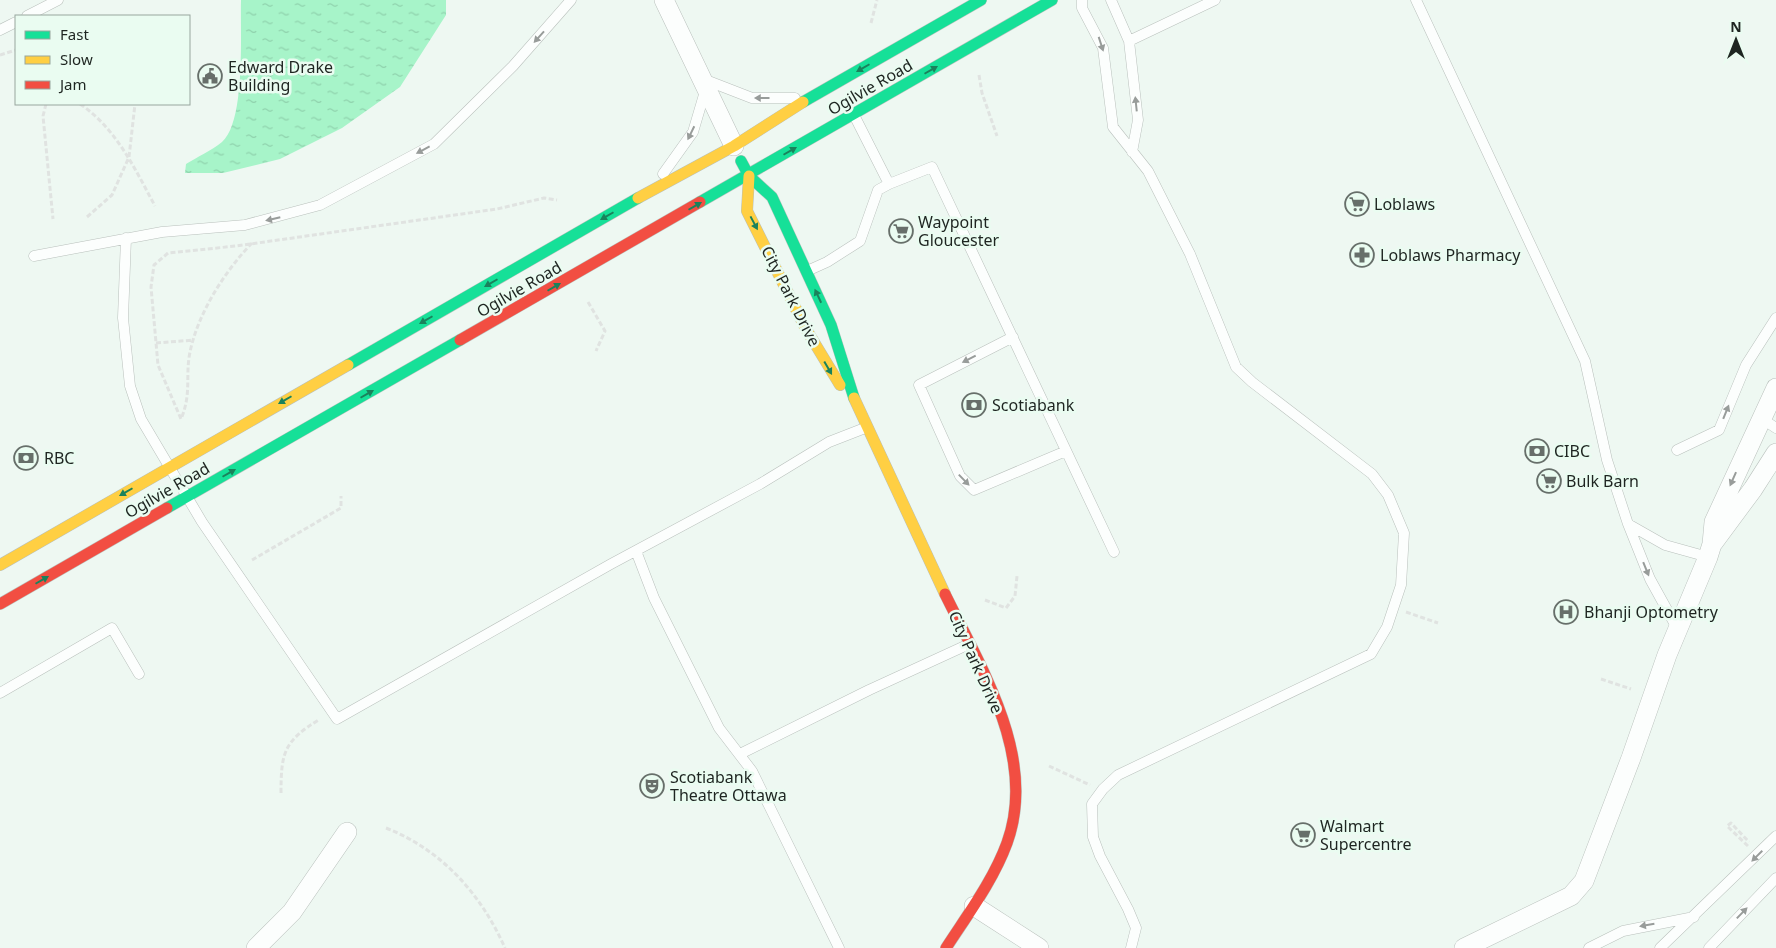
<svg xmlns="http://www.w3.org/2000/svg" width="1776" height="948" viewBox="0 0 1776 948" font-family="'Noto Sans',sans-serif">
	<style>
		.water { fill: url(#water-ripples) }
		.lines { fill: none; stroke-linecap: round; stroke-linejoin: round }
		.lane-casing { stroke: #b9c0bc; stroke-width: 11 }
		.street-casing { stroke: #b9c0bc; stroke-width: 20 }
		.fast-casing { stroke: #b9c0bc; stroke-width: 12 }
		.slow-casing { stroke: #b9c0bc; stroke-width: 12 }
		.jam-casing { stroke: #b9c0bc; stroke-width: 12 }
		.path { stroke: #e0e3e1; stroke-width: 3; stroke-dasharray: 5 2.5; stroke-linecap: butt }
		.lane { stroke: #fcfefd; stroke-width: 10 }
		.street { stroke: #fcfefd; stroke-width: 19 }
		.fast { stroke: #16e098; stroke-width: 11 }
		.slow { stroke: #ffcf43; stroke-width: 11 }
		.jam { stroke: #f24e42; stroke-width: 11 }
		.oneway { fill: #989c9a }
		.oneway2 { fill: #1a825c }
		.labels { text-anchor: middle; stroke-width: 5; stroke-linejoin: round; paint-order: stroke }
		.poi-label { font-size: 16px; fill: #1e2521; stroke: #eafcf1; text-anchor: start }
		.street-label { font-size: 16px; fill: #1e2521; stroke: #eafcf1 }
	</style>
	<defs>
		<pattern id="water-ripples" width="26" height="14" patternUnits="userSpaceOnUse" patternTransform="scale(1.25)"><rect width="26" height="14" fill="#a7f4c9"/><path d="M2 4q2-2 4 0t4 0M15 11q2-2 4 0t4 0" fill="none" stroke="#8fd1ac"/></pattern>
	</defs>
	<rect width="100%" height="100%" fill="#eef8f2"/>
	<path class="water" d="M 241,0 L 446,0 L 446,15 L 400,87 L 342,128 L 280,159 L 223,173 L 185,173 L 186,164 C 197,157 211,151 222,142 C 246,121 240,32 241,0 Z"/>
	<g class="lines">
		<g class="lane-casing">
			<path id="lane" d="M 1082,0 L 1082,8 L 1103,48 L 1113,127 L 1148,171 L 1190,254 L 1236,367 L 1252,382 L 1372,474 L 1388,495 L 1404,533 L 1401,585 L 1387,627 L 1371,654 L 1118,775 L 1103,789 L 1092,804 L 1093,837 L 1100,856 L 1128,909 L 1136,928 L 1131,948
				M 1111,0 L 1129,41 L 1138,120 L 1132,152
				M 1416,0 L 1585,361 L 1607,460 L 1628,524 L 1650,579 L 1677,628
				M 27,16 L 58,0
				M 0,30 L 16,22
				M 1129,41 L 1215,0
				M 703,79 L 752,98 L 795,98
				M 854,115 L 889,184 L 932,167 L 1114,552
				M 663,174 L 693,132 L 706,88
				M 126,238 L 123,318 L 130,386 L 141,419 L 202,522 L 337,719 L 611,564 L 760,484 L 829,442 L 865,428
				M 34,256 L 162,232 L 245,225 L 320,205 L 434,144 L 513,66 L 571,0
				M 807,271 L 827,262 L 860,241 L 878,190 L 889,184
				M 1013,337 L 919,385 L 960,476 L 974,490 L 1066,451
				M 1761,418 L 1776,428
				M 1677,450 L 1719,430 L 1746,365 L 1776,318
				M 1628,524 L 1665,545 L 1708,557
				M 636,551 L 654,598 L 719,728 L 752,771 L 839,948
				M 0,693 L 112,628 L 139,674
				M 740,754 L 869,690 L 967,645
				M 1589,948 L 1623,931 L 1694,917
				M 1660,948 L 1776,836
				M 1709,948 L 1776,878"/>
		</g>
		<g class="street-casing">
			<path id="street" d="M 664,0 L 734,146
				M 1713,543 L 1753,489 L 1776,453
				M 974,906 L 1039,948
				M 256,948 L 292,912 L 347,832
				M 1464,948 L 1571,896 L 1584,881 L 1631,758 L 1667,655 L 1708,557 L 1712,544 L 1714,522 L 1776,388"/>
		</g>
		<g class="fast-casing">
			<path id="fast" d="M 803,102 L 981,0
				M 741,161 L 749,176 L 772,197 L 831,325 L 854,398
				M 700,202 L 1052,0
				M 348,365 L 638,198
				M 167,508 L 460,340"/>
		</g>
		<g class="slow-casing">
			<path id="slow" d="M 749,176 L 747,211 L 806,329 L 840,385
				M 638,198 L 734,146 L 803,102
				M 854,398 L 945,594
				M 0,565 L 348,365"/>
		</g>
		<g class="jam-casing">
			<path id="jam" d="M 460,340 L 700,202
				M 945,594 C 981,668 1038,758 1007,843 C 993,881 968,914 946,948
				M 0,604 L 167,508"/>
		</g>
		<path class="path" d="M 871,23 L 877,0
			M 0,55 L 16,50
			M 979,75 L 982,93 L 997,136
			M 46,104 L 43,116 L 53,219
			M 80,104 C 116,128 135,169 155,206
			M 87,217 L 112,195 L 129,157 L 135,104
			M 252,243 C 225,271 198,313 190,352 C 185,376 192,393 181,419 L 158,365 L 151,287 L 154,265 L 168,253 L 236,246 L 497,209 L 544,198 L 557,200
			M 588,302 L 605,331 L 596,351
			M 156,343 L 194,340
			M 252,560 L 341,508 L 341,496
			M 985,600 L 1006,608 L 1015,596 L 1017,576
			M 1406,612 L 1438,623
			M 1601,679 L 1631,689
			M 1049,766 L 1090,785
			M 281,793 C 281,752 284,741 320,719
			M 386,828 C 442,850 481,894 505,948
			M 1748,846 L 1727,826 L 1731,823 L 1749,842"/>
		<use href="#lane" class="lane"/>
		<use href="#street" class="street"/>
		<use href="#fast" class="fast"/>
		<use href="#slow" class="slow"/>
		<use href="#jam" class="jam"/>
	</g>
	<defs><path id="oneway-solid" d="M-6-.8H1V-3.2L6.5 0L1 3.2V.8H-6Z" transform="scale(1.25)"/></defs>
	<g class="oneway">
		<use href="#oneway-solid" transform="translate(539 37) rotate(132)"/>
		<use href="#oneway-solid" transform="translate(1101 44) rotate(72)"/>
		<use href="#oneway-solid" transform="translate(762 98) rotate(180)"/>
		<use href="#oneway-solid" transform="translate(1136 104) rotate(-96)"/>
		<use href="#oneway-solid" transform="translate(691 133) rotate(116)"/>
		<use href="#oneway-solid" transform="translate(423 150) rotate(152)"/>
		<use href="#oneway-solid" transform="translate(273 219) rotate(167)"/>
		<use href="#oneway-solid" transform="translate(969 359) rotate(153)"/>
		<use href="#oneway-solid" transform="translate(1726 412) rotate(-68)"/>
		<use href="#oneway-solid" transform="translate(1733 479) rotate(114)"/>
		<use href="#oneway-solid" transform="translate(964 480) rotate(46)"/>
		<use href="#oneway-solid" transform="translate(1646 569) rotate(68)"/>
		<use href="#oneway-solid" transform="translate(1757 856) rotate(135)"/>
		<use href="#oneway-solid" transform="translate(1742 913) rotate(-46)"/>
		<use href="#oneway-solid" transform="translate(1647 925) rotate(170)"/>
	</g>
	<g class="oneway2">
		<use href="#oneway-solid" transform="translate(863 68) rotate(150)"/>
		<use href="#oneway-solid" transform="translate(931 70) rotate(-30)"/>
		<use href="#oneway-solid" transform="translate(790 151) rotate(-30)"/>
		<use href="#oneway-solid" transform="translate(695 206) rotate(-30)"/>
		<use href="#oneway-solid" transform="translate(607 216) rotate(150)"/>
		<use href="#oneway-solid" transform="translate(754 223) rotate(62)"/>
		<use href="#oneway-solid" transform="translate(491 283) rotate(150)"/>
		<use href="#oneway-solid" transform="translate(554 287) rotate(-30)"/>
		<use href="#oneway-solid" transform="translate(818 296) rotate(-115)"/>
		<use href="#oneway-solid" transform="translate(426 320) rotate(150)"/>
		<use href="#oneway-solid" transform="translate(828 368) rotate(60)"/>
		<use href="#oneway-solid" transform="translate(367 394) rotate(-30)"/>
		<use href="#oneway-solid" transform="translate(285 400) rotate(150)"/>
		<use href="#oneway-solid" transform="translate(229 473) rotate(-30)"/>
		<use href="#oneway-solid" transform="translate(126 492) rotate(150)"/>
		<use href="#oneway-solid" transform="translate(42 580) rotate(-30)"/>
	</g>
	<defs>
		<g id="civic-ring" transform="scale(1.25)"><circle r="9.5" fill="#eafcf1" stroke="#676f6a" stroke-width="1.5"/><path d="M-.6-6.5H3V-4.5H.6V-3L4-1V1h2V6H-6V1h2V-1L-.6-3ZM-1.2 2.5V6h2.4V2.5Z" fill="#676f6a"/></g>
		<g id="supermarket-ring" transform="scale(1.25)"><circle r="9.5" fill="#eafcf1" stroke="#676f6a" stroke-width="1.5"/><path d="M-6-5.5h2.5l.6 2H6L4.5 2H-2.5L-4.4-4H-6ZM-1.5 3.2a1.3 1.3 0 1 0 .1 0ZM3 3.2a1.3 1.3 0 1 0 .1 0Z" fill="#676f6a"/></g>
		<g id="pharmacy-ring" transform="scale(1.25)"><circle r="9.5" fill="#eafcf1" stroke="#676f6a" stroke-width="1.5"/><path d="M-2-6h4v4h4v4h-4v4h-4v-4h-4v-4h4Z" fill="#676f6a"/></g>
		<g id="bank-ring" transform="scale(1.25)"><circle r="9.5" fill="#eafcf1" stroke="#676f6a" stroke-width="1.5"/><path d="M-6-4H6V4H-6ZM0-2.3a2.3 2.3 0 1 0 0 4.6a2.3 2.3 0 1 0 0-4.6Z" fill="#676f6a"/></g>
		<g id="hospital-ring" transform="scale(1.25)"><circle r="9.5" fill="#eafcf1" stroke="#676f6a" stroke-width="1.5"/><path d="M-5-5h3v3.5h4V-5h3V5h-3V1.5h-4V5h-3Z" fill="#676f6a"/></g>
		<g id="theatre-ring" transform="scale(1.25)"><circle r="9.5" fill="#eafcf1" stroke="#676f6a" stroke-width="1.5"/><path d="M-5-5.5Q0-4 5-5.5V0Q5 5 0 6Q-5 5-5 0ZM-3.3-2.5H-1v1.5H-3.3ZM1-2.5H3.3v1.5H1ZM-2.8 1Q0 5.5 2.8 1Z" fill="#676f6a"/></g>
	</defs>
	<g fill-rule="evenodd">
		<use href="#civic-ring" x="210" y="76"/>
		<use href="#supermarket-ring" x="1357" y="204"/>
		<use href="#supermarket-ring" x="901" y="231"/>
		<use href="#pharmacy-ring" x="1362" y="255"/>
		<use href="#bank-ring" x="974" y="405"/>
		<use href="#bank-ring" x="1537" y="451"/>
		<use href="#bank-ring" x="26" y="458"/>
		<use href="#supermarket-ring" x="1549" y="481"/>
		<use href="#hospital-ring" x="1566" y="612"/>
		<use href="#theatre-ring" x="652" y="786"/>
		<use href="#supermarket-ring" x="1303" y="835"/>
	</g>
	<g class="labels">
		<g class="poi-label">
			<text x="228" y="73">Edward Drake<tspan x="228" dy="18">Building</tspan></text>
			<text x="1374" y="210">Loblaws</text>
			<text x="918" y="228">Waypoint<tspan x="918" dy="18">Gloucester</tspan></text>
			<text x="1380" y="261">Loblaws Pharmacy</text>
			<text x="992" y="411">Scotiabank</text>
			<text x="1554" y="457">CIBC</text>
			<text x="44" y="464">RBC</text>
			<text x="1566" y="487">Bulk Barn</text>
			<text x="1584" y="618">Bhanji Optometry</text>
			<text x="670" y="783">Scotiabank<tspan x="670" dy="18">Theatre Ottawa</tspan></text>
			<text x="1320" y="832">Walmart<tspan x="1320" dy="18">Supercentre</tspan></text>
		</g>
		<g class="street-label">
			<text transform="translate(870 87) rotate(-30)" y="6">Ogilvie Road</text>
			<text transform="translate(519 289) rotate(-30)" y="6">Ogilvie Road</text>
			<text transform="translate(791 296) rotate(63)" y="6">City Park Drive</text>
			<text transform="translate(167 490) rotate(-30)" y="6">Ogilvie Road</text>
			<text transform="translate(976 662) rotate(66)" y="6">City Park Drive</text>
		</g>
	</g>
	<rect x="15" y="15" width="175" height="90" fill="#eafcf1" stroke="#98a69e"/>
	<rect x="25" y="31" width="25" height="8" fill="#16e098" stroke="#98a69e"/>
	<text x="60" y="40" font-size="15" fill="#1e2521">Fast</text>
	<rect x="25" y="56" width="25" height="8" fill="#ffcf43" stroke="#98a69e"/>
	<text x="60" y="65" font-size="15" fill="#1e2521">Slow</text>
	<rect x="25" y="81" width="25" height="8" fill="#f24e42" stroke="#98a69e"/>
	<text x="60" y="90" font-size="15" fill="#1e2521">Jam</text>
	<g transform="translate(1736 40)" stroke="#eafcf1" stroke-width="4" paint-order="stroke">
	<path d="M0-4L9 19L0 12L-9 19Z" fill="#1e2521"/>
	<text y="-8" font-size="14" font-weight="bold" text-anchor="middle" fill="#1e2521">N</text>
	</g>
</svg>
